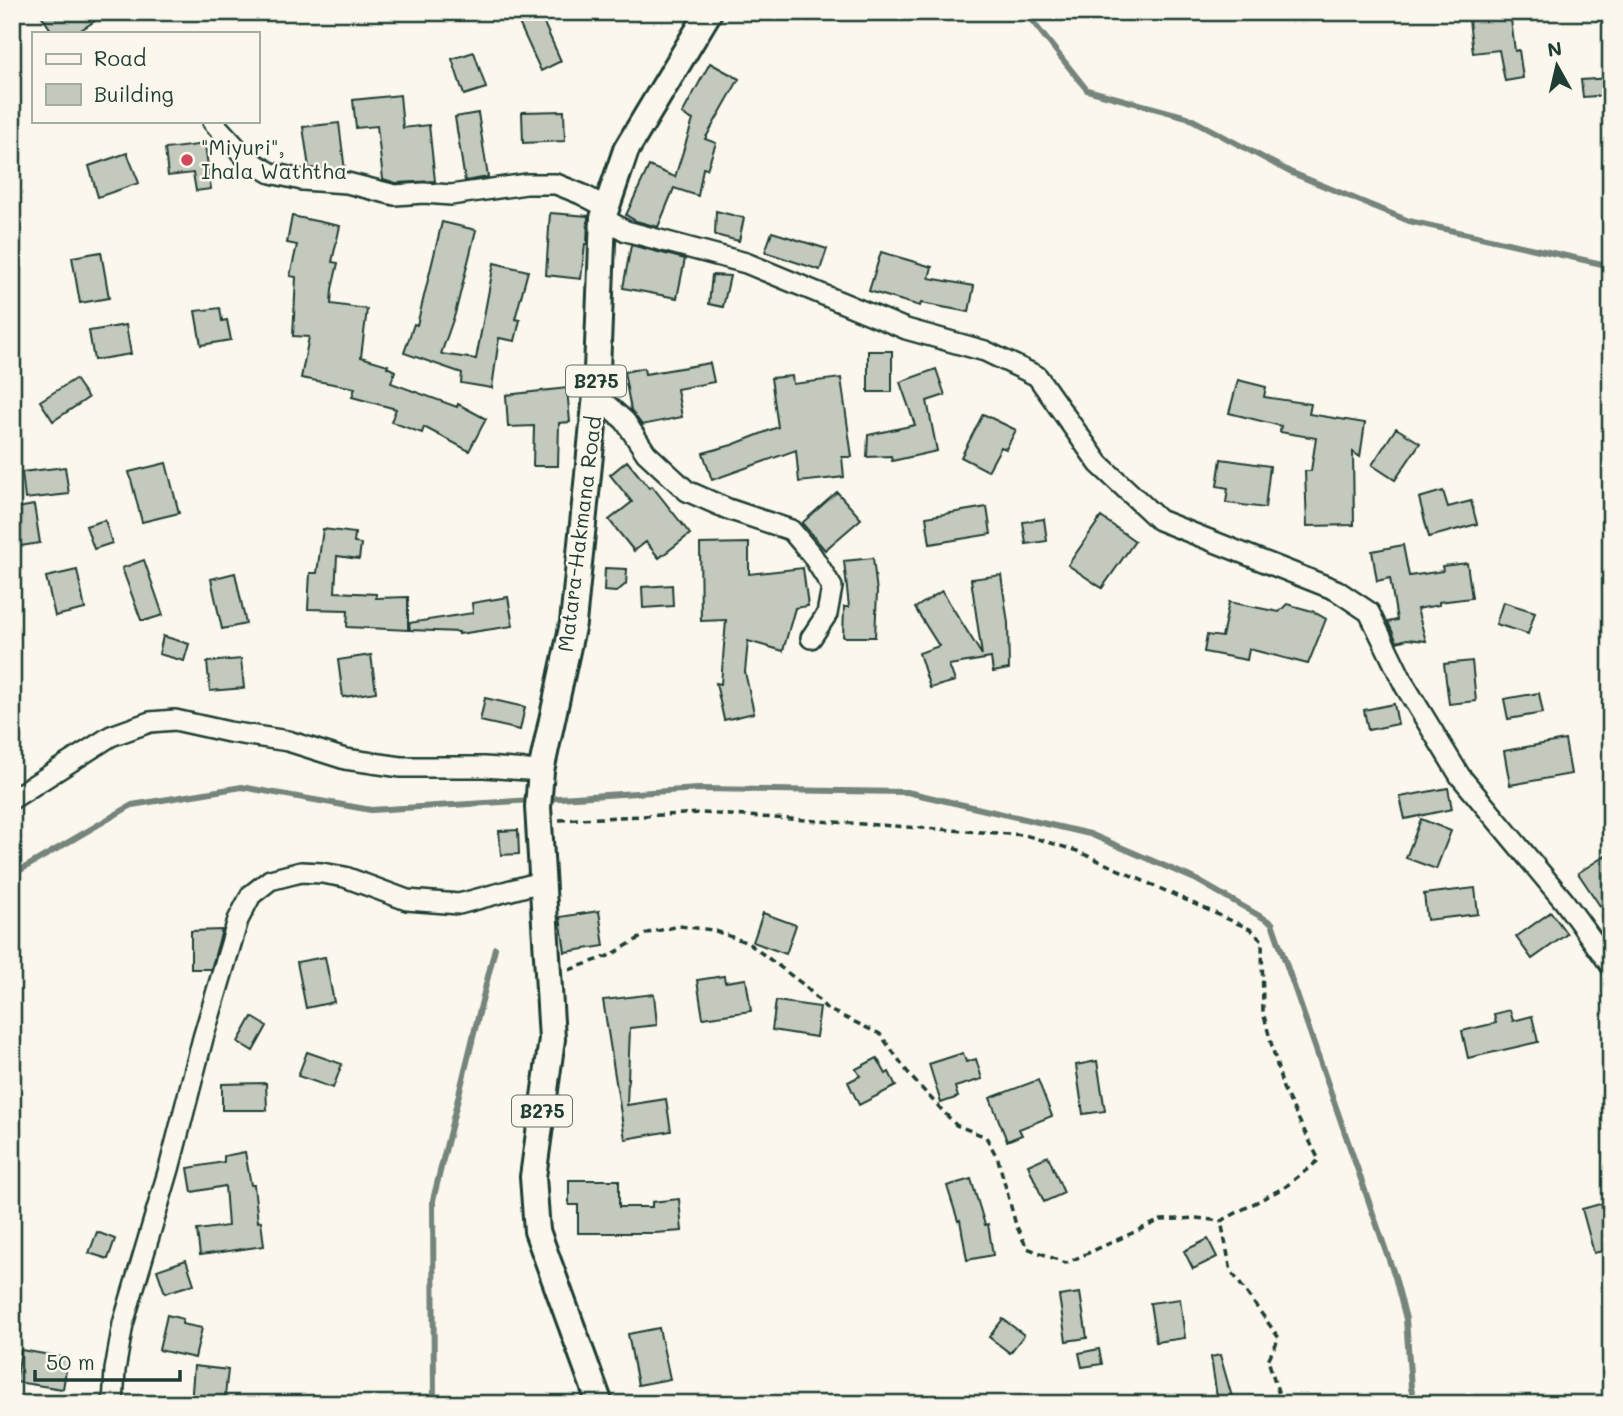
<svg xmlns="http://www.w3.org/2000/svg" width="1623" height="1416" viewBox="0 0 1623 1416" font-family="Mali,sans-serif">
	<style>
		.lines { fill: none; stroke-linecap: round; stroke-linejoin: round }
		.stream { stroke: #74847b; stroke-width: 6 }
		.building { fill: #c4c9be; stroke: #1f3d34; stroke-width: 2 }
		.minor-casing { stroke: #1f3d34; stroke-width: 24 }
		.major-casing { stroke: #1f3d34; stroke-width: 30 }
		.path { stroke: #1f3d34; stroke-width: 3.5; stroke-dasharray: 7 5; stroke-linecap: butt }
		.minor { stroke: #fbf7ec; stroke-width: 19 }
		.major { stroke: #fbf7ec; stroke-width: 24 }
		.poi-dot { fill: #d1495b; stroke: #fbf7ec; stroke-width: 2.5 }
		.labels { text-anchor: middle; stroke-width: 5; stroke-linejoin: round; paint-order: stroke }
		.shield { fill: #fbf7ec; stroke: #61756b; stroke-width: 2 }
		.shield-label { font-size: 19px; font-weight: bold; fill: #1f3d34 }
		.poi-label { font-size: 21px; fill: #1f3d34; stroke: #fbf7ec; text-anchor: start }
		.street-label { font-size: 21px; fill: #1f3d34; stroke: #fbf7ec }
	</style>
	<rect width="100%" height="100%" fill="#fbf7ec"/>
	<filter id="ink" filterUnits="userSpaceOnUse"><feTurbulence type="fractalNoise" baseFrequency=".0143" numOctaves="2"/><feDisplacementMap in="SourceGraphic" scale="14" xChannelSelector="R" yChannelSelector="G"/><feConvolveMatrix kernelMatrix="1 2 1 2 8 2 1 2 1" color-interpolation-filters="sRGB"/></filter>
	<g filter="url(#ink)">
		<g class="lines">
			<path class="stream" d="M 1028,12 L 1029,17 L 1087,90 L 1187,117 L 1290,172 L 1409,221 L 1611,266
				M 544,799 L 698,789 L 907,792 L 1090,834 L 1195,879 L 1272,923 L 1395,1277 L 1406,1319 L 1411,1388 L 1415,1404
				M 12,875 L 132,805 L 242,787 L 371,810 L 533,800
				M 434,1404 L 433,1200 L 495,948"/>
		</g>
		<path class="building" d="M 39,12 L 109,12 L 76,33 L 53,33 Z
			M 514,12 L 539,12 L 561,61 L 541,71 Z
			M 1468,12 L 1510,12 L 1515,51 L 1519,50 L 1523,78 L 1505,81 L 1499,50 L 1473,53 Z
			M 474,52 L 486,88 L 464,95 L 452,59 Z
			M 710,63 L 739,79 L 705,139 L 716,143 L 707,169 L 703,168 L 698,196 L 674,188 L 658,227 L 636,221 L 626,215 L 649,166 L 675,177 L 693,120 L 682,114 Z
			M 1611,78 L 1611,95 L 1583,97 L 1581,80 Z
			M 400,95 L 403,128 L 429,125 L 435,181 L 396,183 L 383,179 L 377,126 L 356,128 L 353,100 Z
			M 564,111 L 565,141 L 523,143 L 522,112 Z
			M 478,113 L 488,177 L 465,181 L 455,117 Z
			M 339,123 L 345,171 L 309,168 L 303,127 Z
			M 205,144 L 211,189 L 196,191 L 193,173 L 168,176 L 165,149 Z
			M 127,153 L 139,183 L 98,197 L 89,166 Z
			M 716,211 L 744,218 L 739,241 L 715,235 Z
			M 550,213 L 588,216 L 587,244 L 585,244 L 581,279 L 546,275 Z
			M 292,216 L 340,226 L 332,262 L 338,263 L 332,289 L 331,304 L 367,309 L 361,357 L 388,365 L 387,367 L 395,371 L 391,383 L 457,407 L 458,404 L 486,419 L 469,451 L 424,427 L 422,433 L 391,422 L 396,409 L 352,397 L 355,388 L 301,378 L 309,337 L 293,336 L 296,277 L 290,276 L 297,245 L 287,243 Z
			M 442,222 L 476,230 L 455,314 L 441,354 L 476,359 L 494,263 L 528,271 L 515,319 L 520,320 L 515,341 L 499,338 L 492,388 L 461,383 L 462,373 L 404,353 L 414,324 L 417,325 Z
			M 772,232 L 827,249 L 820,270 L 765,252 Z
			M 631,245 L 685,259 L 677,298 L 623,288 Z
			M 101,252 L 109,298 L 80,303 L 72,257 Z
			M 881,252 L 932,267 L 929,278 L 974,286 L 969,312 L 921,303 L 920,306 L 869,291 Z
			M 712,275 L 730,276 L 723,307 L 709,304 Z
			M 220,308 L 222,321 L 227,320 L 231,340 L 201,345 L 195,311 Z
			M 126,325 L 131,354 L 94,360 L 89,331 Z
			M 868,351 L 892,351 L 892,392 L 868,392 Z
			M 710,363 L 714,382 L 677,389 L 682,417 L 642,425 L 631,410 L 624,372 L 644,368 L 645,374 Z
			M 936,369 L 945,395 L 927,401 L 937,451 L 892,461 L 891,456 L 867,457 L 868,435 L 915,425 L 900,382 Z
			M 792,376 L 793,384 L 841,378 L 852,457 L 842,457 L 844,477 L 799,482 L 796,450 L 712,480 L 703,453 L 732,445 L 778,427 L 771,378 Z
			M 75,379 L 88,398 L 53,421 L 40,401 Z
			M 1238,380 L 1266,387 L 1264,397 L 1311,404 L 1309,414 L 1365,423 L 1360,457 L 1353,452 L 1354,525 L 1307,526 L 1305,471 L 1311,471 L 1316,438 L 1280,432 L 1281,426 L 1229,413 Z
			M 567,388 L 570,422 L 559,423 L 558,466 L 533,466 L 534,426 L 508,427 L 506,395 Z
			M 983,414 L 1016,430 L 1006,449 L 1001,447 L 988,471 L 961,457 Z
			M 1396,428 L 1420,443 L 1395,480 L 1372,465 Z
			M 1221,459 L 1270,466 L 1265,508 L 1226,503 L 1228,488 L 1217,486 Z
			M 627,461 L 649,488 L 652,486 L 690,534 L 659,558 L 646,542 L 634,551 L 609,520 L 632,502 L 610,475 Z
			M 166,463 L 179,513 L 142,522 L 129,472 Z
			M 65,467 L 69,494 L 25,499 L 22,472 Z
			M 1443,491 L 1448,507 L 1471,501 L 1477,524 L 1429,537 L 1419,498 Z
			M 837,492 L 861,519 L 825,550 L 802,523 Z
			M 34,505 L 40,543 L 14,547 L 12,509 Z
			M 987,507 L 991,534 L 930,544 L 926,517 Z
			M 1101,517 L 1135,541 L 1102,588 L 1068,565 Z
			M 1044,519 L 1047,541 L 1026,544 L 1023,522 Z
			M 105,520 L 112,543 L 94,549 L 86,526 Z
			M 323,529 L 355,533 L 354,543 L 361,544 L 359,559 L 337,556 L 335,592 L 376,594 L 376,598 L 408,597 L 408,630 L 347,627 L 348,610 L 308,609 L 310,573 L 317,573 Z
			M 749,543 L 749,574 L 803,568 L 808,606 L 795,608 L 783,651 L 748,641 L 745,672 L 754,713 L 724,720 L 716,683 L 721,684 L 726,620 L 701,621 L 700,544 Z
			M 1403,545 L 1409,576 L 1443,571 L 1442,566 L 1467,563 L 1472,598 L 1439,602 L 1439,605 L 1417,609 L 1426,641 L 1407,639 L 1397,642 L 1388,622 L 1397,620 L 1390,578 L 1377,581 L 1372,551 Z
			M 873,558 L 877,592 L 875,637 L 843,637 L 844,607 L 849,607 L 844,561 Z
			M 144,560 L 163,615 L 147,620 L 141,620 L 122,568 Z
			M 605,568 L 627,569 L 626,584 L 616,592 L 604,591 Z
			M 77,570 L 85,609 L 55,616 L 46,577 Z
			M 235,573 L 246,624 L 222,629 L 211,579 Z
			M 1001,575 L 1008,623 L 1009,669 L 993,672 L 991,658 L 949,665 L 955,681 L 930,688 L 919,653 L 939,646 L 915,608 L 942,591 L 982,655 L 971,579 Z
			M 672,585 L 673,606 L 643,608 L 642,587 Z
			M 508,597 L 513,626 L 459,634 L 459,632 L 410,630 L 409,623 L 473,613 L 472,603 Z
			M 1229,602 L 1279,612 L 1287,604 L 1312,611 L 1326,619 L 1308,664 L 1249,649 L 1247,660 L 1204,652 L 1207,635 L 1222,637 Z
			M 1503,602 L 1535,612 L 1528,634 L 1496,624 Z
			M 163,636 L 189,644 L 184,661 L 159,654 Z
			M 371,655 L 376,692 L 343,697 L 338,660 Z
			M 241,659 L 244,688 L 210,691 L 207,662 Z
			M 1472,661 L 1476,701 L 1449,704 L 1444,664 Z
			M 1539,693 L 1543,713 L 1508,719 L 1504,699 Z
			M 485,698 L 525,707 L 520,730 L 480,721 Z
			M 1394,704 L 1398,724 L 1368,730 L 1364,710 Z
			M 1565,740 L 1571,774 L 1510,785 L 1504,751 Z
			M 1448,788 L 1452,809 L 1405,819 L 1400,797 Z
			M 1421,819 L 1451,831 L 1436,869 L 1406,858 Z
			M 518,830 L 519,854 L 501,855 L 499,831 Z
			M 1611,852 L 1611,899 L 1600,906 L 1578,873 Z
			M 1475,888 L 1478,914 L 1427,920 L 1424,894 Z
			M 599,911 L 604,946 L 565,952 L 560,917 Z
			M 1551,912 L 1567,934 L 1532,959 L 1516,937 Z
			M 763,913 L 796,925 L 786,954 L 753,942 Z
			M 222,930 L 211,969 L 191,969 L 191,931 Z
			M 325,957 L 334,1002 L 306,1008 L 297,962 Z
			M 724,976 L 725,982 L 746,979 L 751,1011 L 703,1018 L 697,980 Z
			M 654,994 L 657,1025 L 630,1028 L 627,1105 L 666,1099 L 671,1131 L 625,1139 L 603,1000 Z
			M 776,1001 L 820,1007 L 816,1037 L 772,1030 Z
			M 1510,1010 L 1513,1021 L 1532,1016 L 1538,1042 L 1468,1058 L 1462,1031 L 1496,1023 L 1494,1014 Z
			M 252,1017 L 267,1026 L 253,1051 L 238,1042 Z
			M 307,1052 L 342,1064 L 333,1088 L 298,1076 Z
			M 963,1053 L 966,1062 L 976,1059 L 982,1079 L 955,1087 L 958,1097 L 941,1103 L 929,1064 Z
			M 877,1058 L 886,1074 L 889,1072 L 896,1086 L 859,1105 L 848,1082 L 860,1076 L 856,1069 Z
			M 1097,1061 L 1105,1111 L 1083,1114 L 1076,1065 Z
			M 1038,1080 L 1052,1116 L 1019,1129 L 1022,1135 L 1007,1141 L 990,1098 Z
			M 266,1083 L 267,1110 L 222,1110 L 222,1084 Z
			M 245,1152 L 251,1185 L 254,1185 L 258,1222 L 261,1221 L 264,1246 L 200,1255 L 197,1230 L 228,1226 L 225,1186 L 192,1192 L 188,1168 L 224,1162 L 224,1156 Z
			M 1048,1156 L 1064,1193 L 1044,1202 L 1028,1165 Z
			M 971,1179 L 985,1225 L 988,1224 L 993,1255 L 967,1260 L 960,1220 L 958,1221 L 947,1186 Z
			M 569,1180 L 619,1180 L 619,1207 L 652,1207 L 652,1202 L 679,1199 L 682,1231 L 655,1233 L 578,1233 L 578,1205 L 569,1205 Z
			M 1611,1201 L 1611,1249 L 1594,1253 L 1582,1209 Z
			M 97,1232 L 115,1239 L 108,1259 L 89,1253 Z
			M 1208,1239 L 1217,1257 L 1193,1269 L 1184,1251 Z
			M 186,1260 L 194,1284 L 165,1293 L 157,1270 Z
			M 1080,1293 L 1087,1338 L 1066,1341 L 1059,1296 Z
			M 1180,1299 L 1185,1338 L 1156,1342 L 1150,1303 Z
			M 167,1315 L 183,1319 L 182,1324 L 202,1328 L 195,1358 L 159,1350 Z
			M 1003,1319 L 1024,1335 L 1010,1353 L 989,1337 Z
			M 659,1328 L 670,1379 L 638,1385 L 628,1334 Z
			M 1099,1349 L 1102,1364 L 1082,1367 L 1079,1353 Z
			M 21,1350 L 68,1358 L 63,1389 L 16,1382 Z
			M 1220,1355 L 1234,1404 L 1218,1404 L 1211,1357 Z
			M 194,1366 L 228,1370 L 224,1404 L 191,1404 Z"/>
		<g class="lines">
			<g class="minor-casing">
				<path id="minor" d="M 213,122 L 247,159 L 271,173 L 302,180 L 347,183 L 395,195 L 424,193 L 451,195 L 526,184 L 556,184 L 581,194 L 606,207
					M 603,218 L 626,231 L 746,263 L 906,329 L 985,351 L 1037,376 L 1099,464 L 1159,520 L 1336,590 L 1369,612 L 1405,686 L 1460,776 L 1564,901 L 1611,966
					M 596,395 L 625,421 L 646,453 L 687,491 L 728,509 L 791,530 L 812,555 L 832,587 L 827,614 L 811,638
					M 12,799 L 111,736 L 150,722 L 175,720 L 229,732 L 288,741 L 345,759 L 401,767 L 484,767 L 541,771
					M 113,1404 L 115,1370 L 123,1324 L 169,1169 L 203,1038 L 238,920 L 251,895 L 270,880 L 301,872 L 322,873 L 345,877 L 407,900 L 459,904 L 541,882"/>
			</g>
			<g class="major-casing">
				<path id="major" d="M 600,1404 L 537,1231 L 533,1177 L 552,1039 L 538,807 L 541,771 L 573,623 L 596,395 L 603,218 L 626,150 L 709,12"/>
			</g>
			<path class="path" d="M 559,820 L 702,813 L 1025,835 L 1077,851 L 1250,929 L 1262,940 L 1263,1012 L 1283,1088 L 1319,1160 L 1285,1187 L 1221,1221 L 1231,1271 L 1279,1338 L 1268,1360 L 1282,1404
				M 569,970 L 611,955 L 648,933 L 679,926 L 713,930 L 748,943 L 804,985 L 827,1009 L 880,1034 L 912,1078 L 956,1125 L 986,1137 L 998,1159 L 1016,1225 L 1027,1248 L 1066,1263 L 1161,1220 L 1196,1218 L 1221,1221"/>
			<use href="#minor" class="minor"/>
			<use href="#major" class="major"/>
		</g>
	</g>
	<circle class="poi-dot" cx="187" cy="160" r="7"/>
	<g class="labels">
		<g class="shield">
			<rect x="566" y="365.5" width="60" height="31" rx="5"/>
			<rect x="512" y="1095.5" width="60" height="31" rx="5"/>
		</g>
		<g class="shield-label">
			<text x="596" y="388">B275</text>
			<text x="542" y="1118">B275</text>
		</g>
		<g class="poi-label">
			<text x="201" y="155">"Miyuri",<tspan x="201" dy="24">Ihala Waththa</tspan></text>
		</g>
		<g class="street-label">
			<text transform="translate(580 534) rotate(-83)" y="7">Matara-Hakmana Road</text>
		</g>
	</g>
	<rect width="1623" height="1416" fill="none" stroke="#fbf7ec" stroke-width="42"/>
	<rect x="21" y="21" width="1581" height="1374" fill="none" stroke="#1f3d34" stroke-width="2.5" filter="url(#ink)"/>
	<rect x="32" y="32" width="228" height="91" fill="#fbf7ec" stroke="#a3ada2" stroke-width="2"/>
	<rect x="46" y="54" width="35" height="10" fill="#fbf7ec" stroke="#a3ada2" stroke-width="2"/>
	<text x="94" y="66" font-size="21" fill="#1f3d34">Road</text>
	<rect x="46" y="84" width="35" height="21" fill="#c4c9be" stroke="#a3ada2" stroke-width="2"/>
	<text x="94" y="102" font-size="21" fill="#1f3d34">Building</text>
	<g transform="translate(1557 66) rotate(352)" stroke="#fbf7ec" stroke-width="5" paint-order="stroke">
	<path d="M0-5L12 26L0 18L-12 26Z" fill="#1f3d34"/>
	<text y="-10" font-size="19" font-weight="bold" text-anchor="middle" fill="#1f3d34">N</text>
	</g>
	<path d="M35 1370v10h145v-10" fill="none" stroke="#1f3d34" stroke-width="3.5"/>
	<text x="46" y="1370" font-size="21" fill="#1f3d34" stroke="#fbf7ec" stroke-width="5" paint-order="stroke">50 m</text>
</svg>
